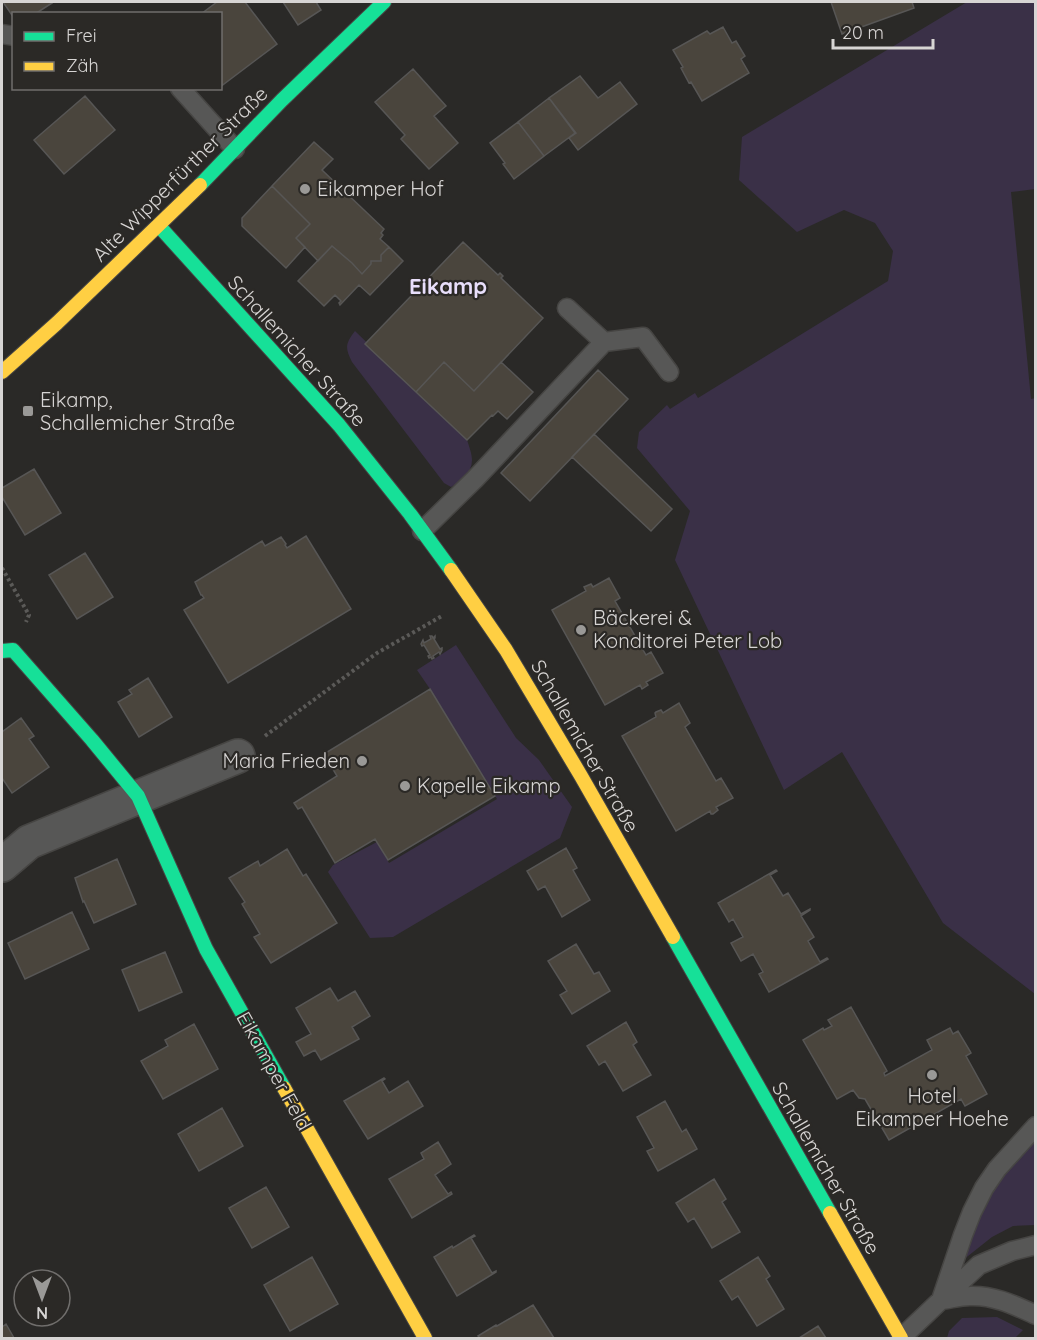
<svg xmlns="http://www.w3.org/2000/svg" width="1037" height="1340" viewBox="0 0 1037 1340" font-family="Quicksand,sans-serif">
	<style>
		.green { fill: #3a3047 }
		.building { fill: #4a453d; stroke: #575655; stroke-width: 1.5 }
		.lines { fill: none; stroke-linecap: round; stroke-linejoin: round }
		.lane-casing { stroke: #464543; stroke-width: 21 }
		.street-casing { stroke: #464543; stroke-width: 36 }
		.fast-casing { stroke: #464543; stroke-width: 16 }
		.slow-casing { stroke: #464543; stroke-width: 16 }
		.path { stroke: #5b5a58; stroke-width: 4; stroke-dasharray: 3 3; stroke-linecap: butt }
		.lane { stroke: #575756; stroke-width: 18 }
		.street { stroke: #575756; stroke-width: 33 }
		.fast { stroke: #16e098; stroke-width: 14 }
		.slow { stroke: #ffcf43; stroke-width: 14 }
		.poi-dot { fill: #9a9997; stroke: #2b2926; stroke-width: 2 }
		.labels { text-anchor: middle; stroke-width: 4.5; stroke-linejoin: round; paint-order: stroke }
		.street-label { font-size: 20px; fill: #d7d5d4; stroke: #2b2926 }
		.poi-label { font-size: 20px; fill: #d7d5d4; stroke: #2b2926; text-anchor: start }
		.quarter-label { font-size: 22px; font-weight: bold; fill: #e8defb; stroke: #2b2926 }
	</style>
	<rect width="100%" height="100%" fill="#2a2927"/>
	<path class="green" d="M 967,2 L 1035,2 L 1035,189 L 1011,192 L 1031,399 L 1036,398 L 1035,994 L 943,923 L 842,752 L 784,790 L 675,560 L 690,511 L 637,448 L 639,432 L 667,405 L 670,409 L 695,393 L 698,398 L 888,281 L 893,251 L 875,223 L 844,210 L 797,232 L 739,180 L 742,137 Z
		M 355,331 L 467,440 C 469,446 472,454 472,460 C 472,473 461,482 451,487 L 444,483 L 352,362 C 345,348 345,344 355,331 Z
		M 456,645 L 516,738 L 539,760 L 572,807 L 560,838 L 393,937 L 370,938 L 328,872 L 333,865 L 377,842 L 389,863 L 497,799 L 430,689 L 417,670 Z
		M 1035,1138 L 1035,1225 L 1013,1226 L 992,1237 L 963,1260 L 964,1248 L 994,1185 Z
		M 997,1317 L 1023,1330 L 1015,1338 L 947,1338 L 949,1331 L 962,1318 Z"/>
	<path class="building" d="M 3,2 L 51,2 L 52,3 L 35,14 L 14,14 L 14,18 Z
		M 217,2 L 245,2 L 277,44 L 220,87 L 220,14 L 201,14 Z
		M 283,2 L 316,2 L 321,10 L 298,25 Z
		M 831,2 L 912,2 L 914,8 L 842,34 Z
		M 723,27 L 732,43 L 736,41 L 745,56 L 741,59 L 749,73 L 702,101 L 691,82 L 689,83 L 681,68 L 683,67 L 673,50 L 707,31 L 710,34 Z
		M 413,69 L 446,106 L 434,116 L 458,143 L 429,169 L 401,139 L 405,135 L 375,102 Z
		M 580,76 L 598,98 L 620,82 L 637,104 L 578,150 L 569,138 L 576,133 L 549,98 Z
		M 85,96 L 115,130 L 64,174 L 34,140 Z
		M 549,98 L 575,133 L 544,156 L 518,122 Z
		M 518,122 L 544,156 L 514,179 L 503,164 L 505,163 L 490,143 Z
		M 314,142 L 333,159 L 322,170 L 384,229 L 381,233 L 383,235 L 380,239 L 389,247 L 381,255 L 381,261 L 371,261 L 371,264 L 362,274 L 352,263 L 332,246 L 318,261 L 296,238 L 310,224 L 272,186 Z
		M 272,186 L 310,224 L 296,238 L 305,247 L 286,268 L 242,226 L 242,218 Z
		M 463,242 L 498,275 L 500,273 L 503,276 L 501,278 L 543,318 L 474,391 L 444,362 L 416,392 L 365,344 Z
		M 332,246 L 352,263 L 362,274 L 371,264 L 371,261 L 381,261 L 381,255 L 389,247 L 403,261 L 370,295 L 359,285 L 340,305 L 339,303 L 341,301 L 335,295 L 324,306 L 298,281 Z
		M 444,362 L 474,391 L 501,362 L 533,392 L 507,419 L 498,411 L 493,416 L 492,415 L 467,440 L 416,392 Z
		M 598,370 L 628,399 L 530,501 L 501,473 Z
		M 594,434 L 672,509 L 651,531 L 572,457 Z
		M 34,469 L 61,513 L 25,535 L 2,497 L 2,488 Z
		M 306,536 L 351,609 L 228,683 L 184,610 L 204,598 L 202,595 L 201,595 L 195,582 L 262,541 L 265,546 L 281,537 L 286,544 L 285,545 L 287,548 Z
		M 85,553 L 113,597 L 77,619 L 49,575 Z
		M 609,578 L 620,598 L 615,601 L 646,655 L 651,652 L 663,673 L 646,682 L 648,685 L 642,689 L 640,685 L 605,705 L 552,610 L 586,591 L 584,587 L 591,584 L 593,587 Z
		M 430,636 L 432,636 L 433,638 L 435,636 L 435,638 L 434,639 L 440,649 L 442,648 L 442,650 L 440,654 L 439,652 L 433,656 L 434,658 L 432,659 L 431,657 L 429,658 L 428,656 L 430,655 L 424,645 L 422,646 L 421,644 L 423,640 L 424,643 L 431,639 Z
		M 148,678 L 172,717 L 139,737 L 118,702 L 132,694 L 129,690 Z
		M 430,689 L 495,796 L 388,860 L 375,839 L 335,863 L 302,807 L 298,809 L 294,803 L 337,776 L 324,754 Z
		M 679,703 L 690,723 L 685,727 L 716,781 L 721,778 L 733,798 L 716,807 L 718,810 L 713,814 L 711,814 L 710,811 L 676,831 L 622,736 L 656,717 L 655,713 L 656,712 L 661,710 L 663,713 Z
		M 21,718 L 34,736 L 29,739 L 49,767 L 12,793 L 2,778 L 2,732 Z
		M 566,848 L 577,868 L 573,870 L 590,900 L 562,917 L 545,886 L 538,890 L 527,871 Z
		M 287,849 L 303,876 L 306,874 L 337,923 L 271,963 L 254,937 L 260,934 L 242,904 L 245,902 L 229,878 L 258,861 L 260,866 Z
		M 117,859 L 136,904 L 94,923 L 84,901 L 83,902 L 75,878 Z
		M 776,870 L 777,871 L 770,875 L 783,896 L 788,893 L 801,914 L 810,909 L 810,910 L 801,916 L 814,937 L 808,941 L 820,962 L 827,958 L 828,959 L 769,992 L 759,974 L 763,972 L 753,954 L 741,961 L 731,943 L 743,937 L 733,919 L 729,922 L 718,903 Z
		M 72,912 L 89,949 L 25,979 L 8,943 Z
		M 576,944 L 594,974 L 599,972 L 610,991 L 572,1014 L 560,995 L 567,991 L 548,961 Z
		M 165,952 L 182,992 L 139,1011 L 122,970 Z
		M 330,988 L 338,1001 L 355,991 L 370,1016 L 352,1027 L 359,1039 L 321,1060 L 315,1050 L 304,1056 L 296,1042 L 311,1034 L 296,1008 Z
		M 851,1007 L 887,1071 L 884,1073 L 885,1076 L 932,1050 L 927,1040 L 950,1028 L 953,1034 L 958,1031 L 970,1051 L 971,1053 L 966,1056 L 987,1094 L 965,1106 L 961,1099 L 889,1140 L 865,1099 L 859,1098 L 853,1090 L 837,1099 L 803,1040 L 823,1028 L 824,1030 L 832,1026 L 828,1020 Z
		M 626,1022 L 637,1042 L 633,1045 L 651,1075 L 623,1091 L 605,1061 L 599,1065 L 587,1046 Z
		M 194,1024 L 218,1069 L 163,1099 L 141,1061 L 168,1046 L 165,1040 Z
		M 384,1078 L 385,1079 L 382,1081 L 389,1093 L 408,1081 L 423,1106 L 368,1139 L 344,1101 Z
		M 665,1101 L 682,1132 L 686,1129 L 697,1149 L 658,1171 L 647,1151 L 654,1148 L 637,1117 Z
		M 222,1108 L 243,1146 L 199,1171 L 178,1134 Z
		M 438,1142 L 451,1164 L 435,1175 L 448,1194 L 451,1192 L 452,1194 L 412,1218 L 389,1179 L 424,1159 L 421,1153 Z
		M 714,1179 L 726,1199 L 722,1202 L 740,1232 L 712,1248 L 694,1218 L 688,1222 L 676,1203 Z
		M 266,1187 L 289,1227 L 252,1248 L 229,1208 Z
		M 474,1235 L 475,1236 L 471,1238 L 492,1273 L 496,1271 L 496,1272 L 457,1296 L 434,1257 L 452,1246 L 453,1248 Z
		M 312,1257 L 338,1304 L 290,1331 L 264,1285 Z
		M 758,1257 L 770,1276 L 766,1279 L 784,1309 L 757,1326 L 738,1296 L 732,1300 L 720,1281 Z
		M 533,1305 L 554,1338 L 480,1338 L 478,1336 L 496,1325 L 497,1326 Z
		M 6,1324 L 14,1338 L 2,1338 L 2,1327 Z
		M 818,1326 L 826,1338 L 799,1338 Z"/>
	<g class="lines">
		<g class="lane-casing">
			<path id="lane" d="M 2,34 L 14,36
				M 180,88 L 235,149
				M 567,308 L 604,342
				M 422,531 L 475,479 L 604,342 L 643,337 L 669,372
				M 942,1299 L 979,1265 L 1012,1251 L 1036,1245
				M 941,1300 C 950,1299 960,1296 970,1296 C 994,1295 1014,1305 1036,1315
				M 901,1338 L 941,1300 L 963,1235 L 972,1212 L 984,1188 L 997,1169 L 1036,1126"/>
		</g>
		<g class="street-casing">
			<path id="street" d="M 2,865 L 29,842 L 238,756"/>
		</g>
		<g class="fast-casing">
			<path id="fast" d="M 200,185 L 282,100 L 384,2
				M 159,226 L 339,425 L 410,514 L 451,570
				M 2,651 L 13,650 L 92,740 L 138,796 L 206,949 L 284,1088
				M 673,937 L 830,1213"/>
		</g>
		<g class="slow-casing">
			<path id="slow" d="M 2,372 L 57,323 L 200,185
				M 451,570 L 506,650 L 581,776 L 673,937
				M 284,1088 L 425,1338
				M 830,1213 L 901,1338"/>
		</g>
		<path class="path" d="M 2,568 L 29,615 L 26,622
			M 265,736 L 377,653 L 442,616"/>
		<use href="#lane" class="lane"/>
		<use href="#street" class="street"/>
		<use href="#fast" class="fast"/>
		<use href="#slow" class="slow"/>
	</g>
	<g class="poi-dot">
		<circle cx="305" cy="189" r="6"/>
		<rect x="22" y="405" width="12" height="12" rx="3"/>
		<circle cx="581" cy="630" r="6"/>
		<circle cx="362" cy="761" r="6"/>
		<circle cx="405" cy="786" r="6"/>
		<circle cx="932" cy="1075" r="6"/>
	</g>
	<g class="labels">
		<g class="street-label">
			<text transform="translate(180 174) rotate(-45)" y="7">Alte Wipperfürther Straße</text>
			<text transform="translate(297 351) rotate(48)" y="7">Schallemicher Straße</text>
			<text transform="translate(585 746) rotate(60)" y="7">Schallemicher Straße</text>
			<text transform="translate(274 1071) rotate(61)" y="7">Eikamper Feld</text>
			<text transform="translate(826 1168) rotate(60)" y="7">Schallemicher Straße</text>
		</g>
		<g class="poi-label">
			<text x="317" y="196">Eikamper Hof</text>
			<text x="40" y="407">Eikamp,<tspan x="40" dy="23">Schallemicher Straße</tspan></text>
			<text x="593" y="625">Bäckerei &amp;<tspan x="593" dy="23">Konditorei Peter Lob</tspan></text>
			<text x="350" y="768" text-anchor="end">Maria Frieden</text>
			<text x="417" y="793">Kapelle Eikamp</text>
			<text x="932" y="1103" text-anchor="middle">Hotel<tspan x="932" dy="23">Eikamper Hoehe</tspan></text>
		</g>
		<g class="quarter-label">
			<text x="448" y="294">Eikamp</text>
		</g>
	</g>
	<rect width="1037" height="1340" fill="none" stroke="#d7d5d4" stroke-width="6"/>
	<rect x="12" y="12" width="210" height="78" fill="#2b2926" stroke="#706e6c" stroke-width="1.5"/>
	<rect x="24" y="32" width="30" height="9" fill="#16e098" stroke="#706e6c" stroke-width="1.5"/>
	<text x="66" y="42" font-size="18" fill="#d7d5d4">Frei</text>
	<rect x="24" y="62" width="30" height="9" fill="#ffcf43" stroke="#706e6c" stroke-width="1.5"/>
	<text x="66" y="72" font-size="18" fill="#d7d5d4">Zäh</text>
	<g transform="translate(42 1298) rotate(180)"><circle r="28" fill="#2b2926" stroke="#706e6c" stroke-width="1.5"/>
	<path d="M0-4.5L10 22L0 15L-10 22Z" fill="#9a9997"/>
	<text y="-9" font-size="16" font-weight="bold" text-anchor="middle" fill="#d7d5d4">N</text>
	</g>
	<path d="M833 39v9h100v-9" fill="none" stroke="#d7d5d4" stroke-width="3"/>
	<text x="842" y="39" font-size="18" fill="#d7d5d4" stroke="#2b2926" stroke-width="4.5" paint-order="stroke">20 m</text>
</svg>
